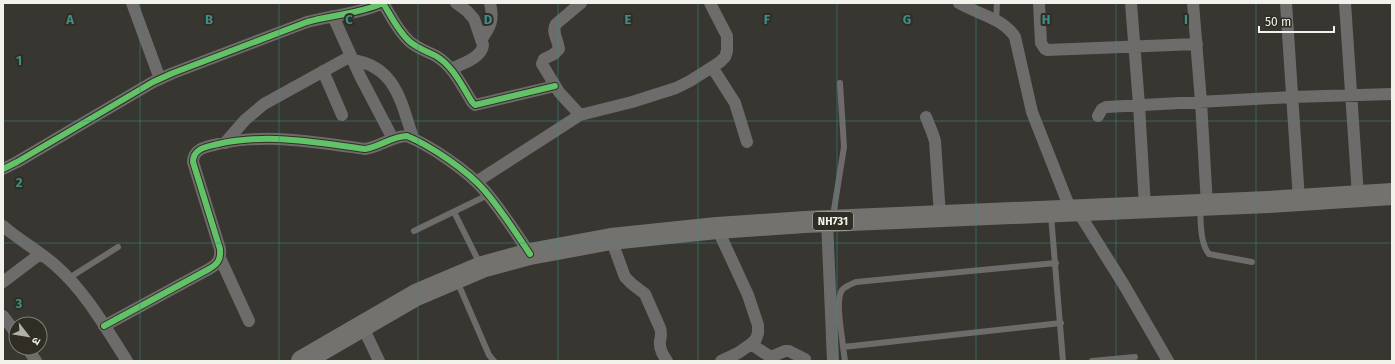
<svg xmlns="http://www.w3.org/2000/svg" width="1395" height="364" viewBox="0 0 1395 364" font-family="'Fira Sans','Noto Sans Devanagari',sans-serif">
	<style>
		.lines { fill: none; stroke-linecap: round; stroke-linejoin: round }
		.lane { stroke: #6d6c6a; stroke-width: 6 }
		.street { stroke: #6d6c6a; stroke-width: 12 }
		.highway { stroke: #73726f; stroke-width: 22 }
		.cycleway-casing { stroke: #302e24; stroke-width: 8 }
		.cycleway { stroke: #61c268; stroke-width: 6 }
		.grid { fill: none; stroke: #3c8f87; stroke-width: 1; stroke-opacity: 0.55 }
		.labels { text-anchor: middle; stroke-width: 4; stroke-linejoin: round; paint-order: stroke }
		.shield { fill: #302e24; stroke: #b8b6af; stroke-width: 1 }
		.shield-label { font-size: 11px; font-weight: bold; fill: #f2f1ea }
		.grid-label { font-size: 13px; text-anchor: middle; font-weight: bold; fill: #3c8f87; stroke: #302e24; stroke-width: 4; stroke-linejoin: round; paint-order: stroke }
	</style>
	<rect width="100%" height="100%" fill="#373631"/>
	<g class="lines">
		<path class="lane" d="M 996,21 L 997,3
			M 1200,209 C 1201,223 1200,243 1209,254 L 1252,262
			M 454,212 L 480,264
			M 1051,215 L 1063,361
			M 833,216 L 844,147 L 840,83
			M 414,231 L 488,195
			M 1056,263 L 856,282 C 851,284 846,286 842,290 C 835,301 842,334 843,347 L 1061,323
			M 69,278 L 118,247
			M 457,281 L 489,355 L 494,361
			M 843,347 L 845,361
			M 1092,361 L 1135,357"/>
		<path class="street" d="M 132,3 L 160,79
			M 959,3 C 977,14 1003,18 1015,37 L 1032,112 L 1071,211
			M 1039,3 L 1041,43 L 1045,49 L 1047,50 L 1197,44
			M 1131,3 L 1139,105 L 1145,207
			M 1193,3 L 1201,102 L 1207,205
			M 1286,3 L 1299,200
			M 1345,3 L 1358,196
			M 333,16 L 360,76 L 393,139
			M 481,40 C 491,26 494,20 490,3
			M 353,60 C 396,67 401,102 413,138
			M 712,67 L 735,103 L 747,142
			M 451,69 C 461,64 482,58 483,45 L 474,19 L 467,11 L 456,3
			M 323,71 L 342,115
			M 580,115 L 559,92 L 542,64 L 544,59 L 554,54 L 559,49 C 558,39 551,32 556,24 L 581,3
			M 1098,116 L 1102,109 L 1106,107 L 1292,97 L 1392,94
			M 926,117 L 932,132 L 935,141 L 940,216
			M 225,143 L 245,120 L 264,104 L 351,56
			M 3,169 L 17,162 L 153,82 L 173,73 L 307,22 C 332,15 359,14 383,3 C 391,16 398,31 409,41 C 418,49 427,51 436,56 C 453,66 462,86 472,102 L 475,105 L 555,86
			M 476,182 L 580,115 L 632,102 L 676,88 L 690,81 L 720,62 L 725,57 L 727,51 L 727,36 L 710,3
			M 1077,210 L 1124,285 L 1168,361
			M 827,221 L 833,361
			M 3,226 C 19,240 39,251 55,265 C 86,292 105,327 127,361
			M 717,228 L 748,295 L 758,325 L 758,333 L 756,339 L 751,344 L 738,353 L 721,361
			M 611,239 L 625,277 L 632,284 L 645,294 L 660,328 C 662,333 661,336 660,341 C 659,349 663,355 667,361
			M 220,258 L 249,321
			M 3,282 L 40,254
			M 3,316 L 16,333
			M 362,325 L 379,361
			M 104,326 L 209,269 C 218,264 221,259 220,249 L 193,162 C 193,148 207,147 218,144 C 266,133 317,142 365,149 C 380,147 392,136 407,136 C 431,146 468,171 485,191 C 502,211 516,233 530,254
			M 751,344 L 769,356 L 773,356 L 785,351 L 789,351 L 805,359
			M 27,348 L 36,361"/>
		<path class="highway" d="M 302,361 L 416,295 L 482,267 L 530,254 L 611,239 L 717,228 L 805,222 L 1268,202 L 1392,194"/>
		<g class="cycleway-casing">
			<path id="cycleway" d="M 3,169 L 17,162 L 153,82 L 173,73 L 307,22 C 332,15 359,14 383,3 C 391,16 398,31 409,41 C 418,49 427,51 436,56 C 453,66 462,86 472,102 L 475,105 L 555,86
				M 104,326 L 209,269 C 218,264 221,259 220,249 L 193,162 C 193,148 207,147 218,144 C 266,133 317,142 365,149 C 380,147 392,136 407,136 C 431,146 468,171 485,191 C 502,211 516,233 530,254"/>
		</g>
		<use href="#cycleway" class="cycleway"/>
	</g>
	<path class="grid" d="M 140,3 L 140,361M 279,3 L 279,361M 418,3 L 418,361M 558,3 L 558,361M 698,3 L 698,361M 837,3 L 837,361M 976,3 L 976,361M 1116,3 L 1116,361M 1256,3 L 1256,361M 3,121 L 1392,121M 3,243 L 1392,243"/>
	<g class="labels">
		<rect class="shield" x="813" y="212" width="40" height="18" rx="3"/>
		<g class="shield-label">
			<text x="833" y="225">NH731</text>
		</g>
	</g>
	<g class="grid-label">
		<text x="70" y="24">A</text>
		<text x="209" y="24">B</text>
		<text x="349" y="24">C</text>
		<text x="488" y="24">D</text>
		<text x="628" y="24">E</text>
		<text x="767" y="24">F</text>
		<text x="907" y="24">G</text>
		<text x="1046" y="24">H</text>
		<text x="1186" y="24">I</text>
		<text x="19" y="65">1</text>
		<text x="19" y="187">2</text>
		<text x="19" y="308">3</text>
	</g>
	<rect width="1395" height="364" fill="none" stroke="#f2f1ea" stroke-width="8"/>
	<g transform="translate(28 336) rotate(121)"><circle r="19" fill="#302e24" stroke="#7e7c73"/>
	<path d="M0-3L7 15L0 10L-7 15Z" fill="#b1b0a9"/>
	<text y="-6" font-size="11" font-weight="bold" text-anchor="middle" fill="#f2f1ea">उ</text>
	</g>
	<path d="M1259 26v6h75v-6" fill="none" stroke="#f2f1ea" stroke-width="2"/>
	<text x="1265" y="26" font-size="12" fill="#f2f1ea" stroke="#302e24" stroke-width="3" paint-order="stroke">50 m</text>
</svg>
